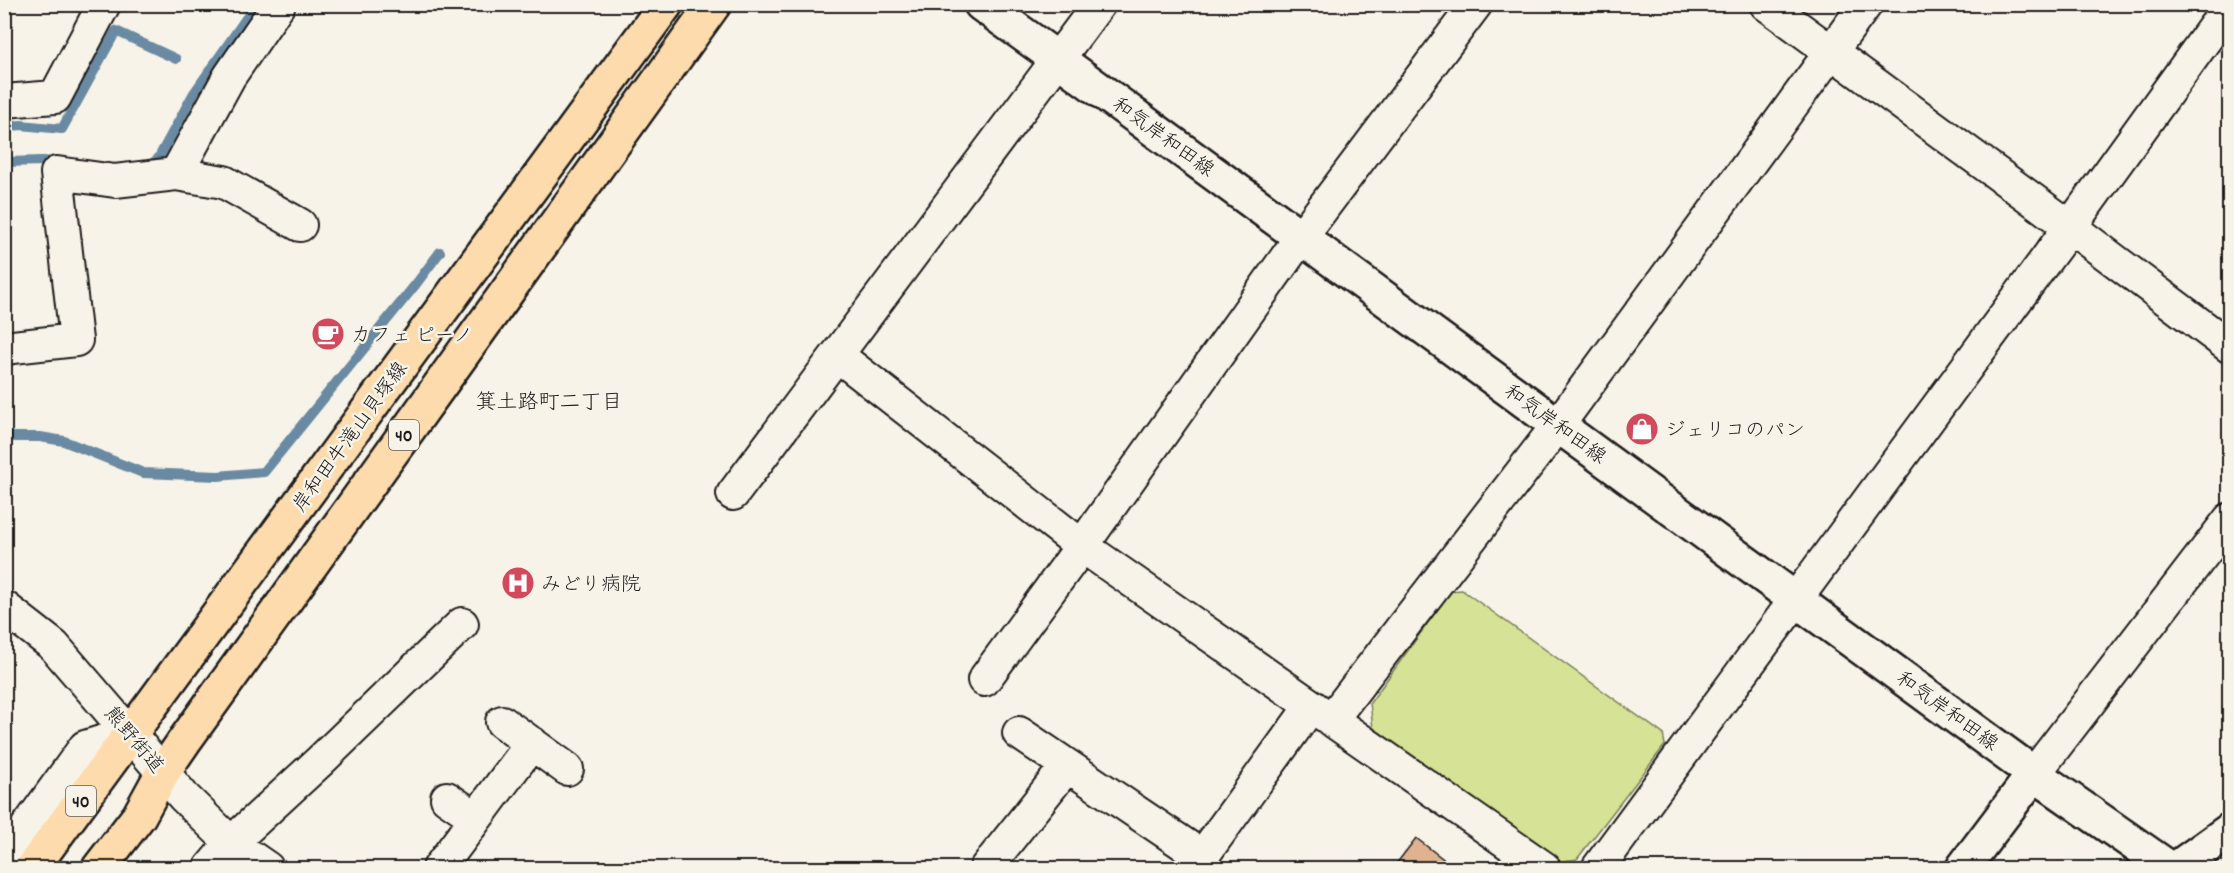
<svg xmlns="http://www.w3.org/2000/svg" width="2234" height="873" viewBox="0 0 2234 873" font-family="Dekko,'Klee One',sans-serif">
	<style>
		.green { fill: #d6e295; stroke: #797f58; stroke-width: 1.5 }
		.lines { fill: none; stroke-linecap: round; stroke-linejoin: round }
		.stream { stroke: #698aa2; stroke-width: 10 }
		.building { fill: #dfb290; stroke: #1c1c1c; stroke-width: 1.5 }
		.minor-casing { stroke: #1c1c1c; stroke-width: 36 }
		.tertiary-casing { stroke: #1c1c1c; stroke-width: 38 }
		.secondary-casing { stroke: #1c1c1c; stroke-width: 38 }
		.primary-casing { stroke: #1c1c1c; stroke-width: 38 }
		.minor { stroke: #f7f3e8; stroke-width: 32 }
		.tertiary { stroke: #f7f3e8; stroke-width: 33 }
		.secondary { stroke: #f7f3e8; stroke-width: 33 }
		.primary { stroke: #fedbac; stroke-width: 33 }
		.labels { text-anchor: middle; stroke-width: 5; stroke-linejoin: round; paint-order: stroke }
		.shield { fill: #f7f3e8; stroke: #5e5c59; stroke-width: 1.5 }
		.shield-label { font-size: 18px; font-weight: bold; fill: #1c1c1c }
		.street-label { font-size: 20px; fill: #1c1c1c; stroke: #f7f3e8 }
		.poi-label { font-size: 20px; fill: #1c1c1c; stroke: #f7f3e8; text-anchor: start }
		.neighbourhood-label { font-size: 21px; fill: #1c1c1c; stroke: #f7f3e8 }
	</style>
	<rect width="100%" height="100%" fill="#f7f3e8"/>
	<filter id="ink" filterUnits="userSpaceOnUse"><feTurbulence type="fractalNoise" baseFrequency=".0167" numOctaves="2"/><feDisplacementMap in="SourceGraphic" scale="12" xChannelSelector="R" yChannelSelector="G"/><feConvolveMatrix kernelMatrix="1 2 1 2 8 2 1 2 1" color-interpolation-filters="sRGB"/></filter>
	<g filter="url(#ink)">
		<path class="green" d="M 1462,590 L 1663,734 L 1665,745 L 1577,859 L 1557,862 L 1373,728 L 1370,703 L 1451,591 Z"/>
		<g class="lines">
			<path class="stream" d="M 4,127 L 21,125 L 62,129 L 116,31 L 176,59
				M 4,162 L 44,161 L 61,164
				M 144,169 L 158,159 L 194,93 L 256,4
				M 4,437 L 40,437 L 64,441 L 143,473 L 218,476 L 264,472 L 416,284 L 440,252"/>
		</g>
		<path class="building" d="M 1416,838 L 1455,868 L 1393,868 Z
			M 2228,859 L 2230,868 L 2220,868 Z"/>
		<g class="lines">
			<g class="minor-casing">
				<path id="minor" d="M 279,4 L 229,77 L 176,174 L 224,182 L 300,225
					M 1766,4 L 2070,227 L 2230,347
					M 4,101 L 55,97 L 104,4
					M 4,348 L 76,340 L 57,173 L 115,181 L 176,174
					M 837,355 L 1082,546 L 1544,868
					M 733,494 L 1099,4
					M 4,607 L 54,646 L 184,797 L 231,843 L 267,868
					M 984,680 L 1082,546 L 1301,237 L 1476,4
					M 1331,720 L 1558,425 L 1866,4
					M 502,722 L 567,769
					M 1019,733 L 1203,857
					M 2034,774 L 2230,519
					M 447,798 L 476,818
					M 4,859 L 85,747 L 130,733
					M 210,868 L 231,843 L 320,761 L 462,624
					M 439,868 L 532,743
					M 986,868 L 1067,766
					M 1194,868 L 1311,706
					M 1598,868 L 2070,227 L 2230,5"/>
			</g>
			<g class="tertiary-casing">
				<path id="tertiary" d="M 2034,774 L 2169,868
					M 2177,868 L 2230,830"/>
			</g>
			<g class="secondary-casing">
				<path id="secondary" d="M 981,4 L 1059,60 L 2034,774 L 1963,868"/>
			</g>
			<g class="primary-casing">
				<path id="primary" d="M 32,868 L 666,4
					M 99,868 L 139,816 L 163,772 L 185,740 L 714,4"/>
			</g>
			<use href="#minor" class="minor"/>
			<use href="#tertiary" class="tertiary"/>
			<use href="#secondary" class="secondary"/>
			<use href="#primary" class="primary"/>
		</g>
	</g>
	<defs>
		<g id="cafe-disc" transform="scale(1.725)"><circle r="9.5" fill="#d1495b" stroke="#f7f3e8"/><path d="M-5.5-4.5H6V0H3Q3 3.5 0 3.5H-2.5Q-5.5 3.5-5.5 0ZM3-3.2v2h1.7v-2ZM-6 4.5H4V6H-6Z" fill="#fff"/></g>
		<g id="shop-disc" transform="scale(1.725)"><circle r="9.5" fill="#d1495b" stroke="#f7f3e8"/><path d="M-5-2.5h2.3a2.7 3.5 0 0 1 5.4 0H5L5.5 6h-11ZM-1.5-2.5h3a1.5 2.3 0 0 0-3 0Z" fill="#fff"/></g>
		<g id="hospital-disc" transform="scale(1.725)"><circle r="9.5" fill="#d1495b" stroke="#f7f3e8"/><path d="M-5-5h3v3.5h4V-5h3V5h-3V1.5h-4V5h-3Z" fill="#fff"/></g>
	</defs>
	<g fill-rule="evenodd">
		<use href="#cafe-disc" x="328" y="334"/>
		<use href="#shop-disc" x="1642" y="429"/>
		<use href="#hospital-disc" x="518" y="583"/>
	</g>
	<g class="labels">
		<g class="shield">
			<rect x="389" y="420" width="30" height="30" rx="4.5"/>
			<rect x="66" y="786" width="30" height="30" rx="4.5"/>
		</g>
		<g class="shield-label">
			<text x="404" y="441">40</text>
			<text x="81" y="807">40</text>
		</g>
		<g class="street-label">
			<text transform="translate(1164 136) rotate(36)" y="7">和気岸和田線</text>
			<text transform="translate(1556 423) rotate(36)" y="7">和気岸和田線</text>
			<text transform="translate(349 436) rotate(-54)" y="7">岸和田牛滝山貝塚線</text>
			<text transform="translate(1948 710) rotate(36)" y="7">和気岸和田線</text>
			<text transform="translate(135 739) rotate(50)" y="7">熊野街道</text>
		</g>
		<g class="poi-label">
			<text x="351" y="341">カフェ ピーノ</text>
			<text x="1665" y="436">ジェリコのパン</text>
			<text x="541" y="590">みどり病院</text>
		</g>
		<g class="neighbourhood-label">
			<text x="549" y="408">箕土路町二丁目</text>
		</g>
	</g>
	<rect width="2234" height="873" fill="none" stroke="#f7f3e8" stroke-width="24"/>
	<rect x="12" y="12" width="2210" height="849" fill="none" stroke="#1c1c1c" stroke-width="2" filter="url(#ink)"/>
</svg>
